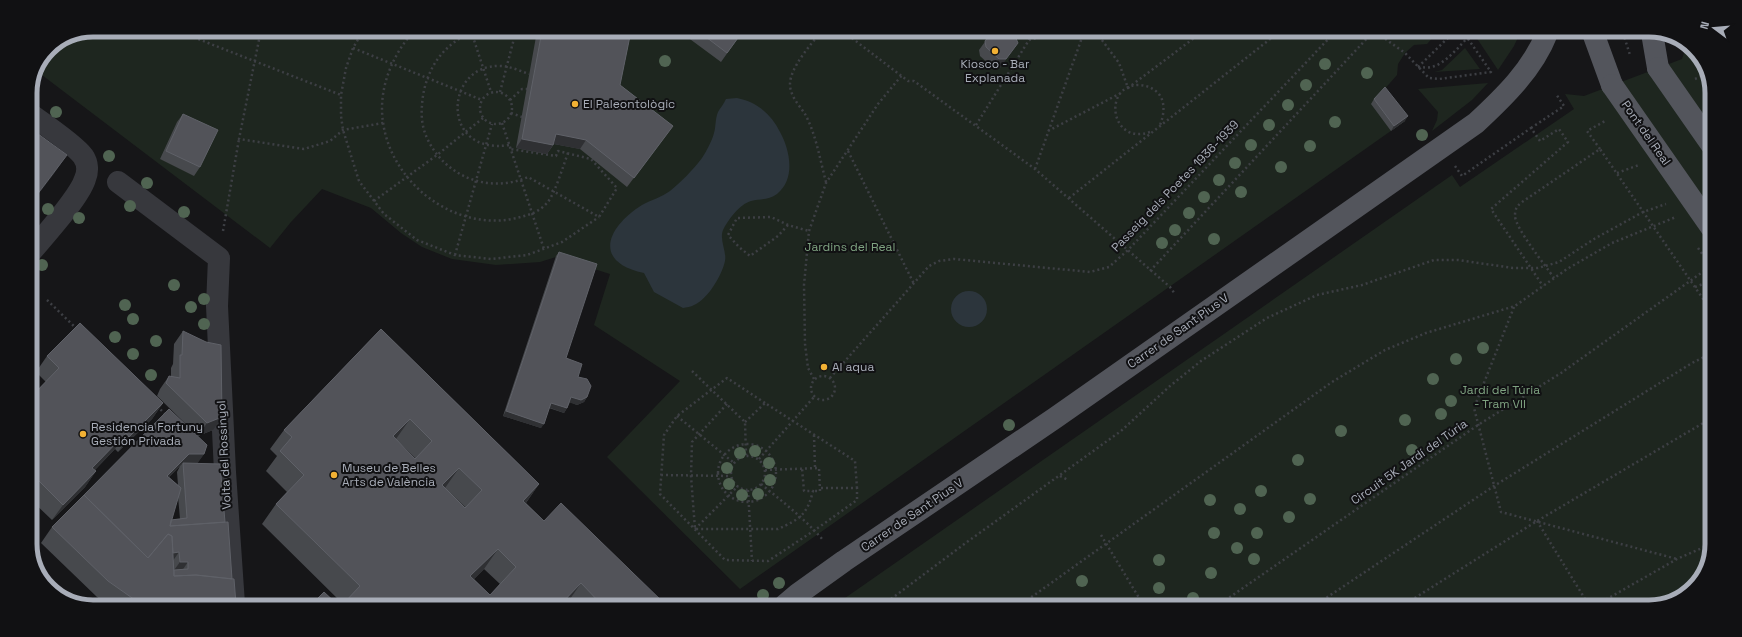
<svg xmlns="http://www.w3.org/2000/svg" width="1742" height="637" viewBox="0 0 1742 637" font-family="'Space Grotesk',sans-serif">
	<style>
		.green { fill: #1e261f }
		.water { fill: #2c353c }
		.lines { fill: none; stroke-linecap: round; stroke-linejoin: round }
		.path { stroke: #3d3f44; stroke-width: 2.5; stroke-dasharray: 2 3; stroke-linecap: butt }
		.minor { stroke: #37383d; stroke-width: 22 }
		.major { stroke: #53555c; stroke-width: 22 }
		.path-bridge { stroke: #3d3f44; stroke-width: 2.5; stroke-dasharray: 2 3; stroke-linecap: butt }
		.major-bridge { stroke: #53555c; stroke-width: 22 }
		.tree { fill: #506452 }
		.wall { fill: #47494d; fill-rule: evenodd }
		.shaded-wall { fill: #2f3033 }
		.building { fill: #525359; stroke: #5f6168; fill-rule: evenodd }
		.poi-dot { fill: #f2b134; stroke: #111113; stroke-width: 1.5 }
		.labels { text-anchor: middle; stroke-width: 4; stroke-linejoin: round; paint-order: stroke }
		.poi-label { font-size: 12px; fill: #a8adb8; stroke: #111113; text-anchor: start }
		.street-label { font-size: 12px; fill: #a8adb8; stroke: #111113 }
		.park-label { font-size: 12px; fill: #7fa381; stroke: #111113 }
		.rim { fill: none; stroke: #a8adb8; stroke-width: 5 }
	</style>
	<rect width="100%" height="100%" fill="#161618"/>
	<path class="green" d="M 93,30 L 1437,33 L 1427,44 L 1414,45 L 1405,53 L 1398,64 L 1397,75 L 1382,92 L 1405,121 L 740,589 L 607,457 L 680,381 L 594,325 L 610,274 L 556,257 L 540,262 L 496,265 L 452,259 L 422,247 L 401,233 L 371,208 L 322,189 L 291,222 L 270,248 L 38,72 L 49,48 Z
		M 1480,33 L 1520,33 L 1514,46 L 1498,70 L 1476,37 Z
		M 1686,47 L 1688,47 L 1699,55 L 1712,89 L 1709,564 L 1687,594 L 1649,607 L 835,605 L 1452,175 L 1460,187 L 1574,109 L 1565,94 L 1584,96 L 1682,59 Z
		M 1465,48 L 1480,69 L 1434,72 L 1442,70 Z
		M 1488,83 L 1472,100 L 1432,131 L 1437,120 L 1438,112 L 1418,89 Z"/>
	<path class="water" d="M 737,98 C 757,102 771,114 780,132 C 790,150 796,179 777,194 C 769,200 760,199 751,201 C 740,204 729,219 724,228 C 718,238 727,251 725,261 C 722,275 708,299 694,305 C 691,307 686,307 683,308 L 654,292 L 644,273 C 592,262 607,227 642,205 C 651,200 662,197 670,191 C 681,182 693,170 702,158 C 706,152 712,141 714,133 C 716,127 715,119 718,112 C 720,108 724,104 726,99 Z
		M951 309a18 18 0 1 1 36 0a18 18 0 1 1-36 0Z"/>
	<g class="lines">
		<path class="path" d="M 175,30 L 341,95
			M 261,30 L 239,139 L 304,149 L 330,141 L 343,130 L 383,123
			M 363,31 L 353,48 L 346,68 L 341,95 L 341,116 L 343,130 L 359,181 L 384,214 L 417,240 L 455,255 L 491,259 L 527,255 L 562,242 L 599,217
			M 414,31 C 392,55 378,89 383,122 C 391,182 452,230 512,219 C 525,216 537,214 547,203 C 555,194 563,166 568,153
			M 471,31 L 491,92
			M 478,31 C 444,40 424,71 422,105 C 421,116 422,127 427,138 C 445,177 489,194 528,177 L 599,217 L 617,188 L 591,159 L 558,151 L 556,156 L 510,149
			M 518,31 L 536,38
			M 821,32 C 811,44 790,68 790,84 C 790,96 799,105 805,114 C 816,134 820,160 826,182
			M 844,32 L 908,81 L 914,81 L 1035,169 L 1170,287 L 1175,294
			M 1096,32 L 1119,63 L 1128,88 L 1202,32
			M 1283,32 L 1327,38
			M 1377,33 L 1405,53 L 1429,78 L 1439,79 L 1491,72 L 1464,33
			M 1623,33 L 1630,55
			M 353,48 L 482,100
			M 1418,67 C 1423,67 1427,68 1431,67 C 1445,65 1462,43 1472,33
			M 1418,67 L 1453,33
			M 1695,79 L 1706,74
			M480 108a16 16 0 1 1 32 0a16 16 0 1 1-32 0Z
			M 500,92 L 516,31
			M 510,100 L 522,89 L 527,89
			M 511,113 L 522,117
			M 502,123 L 544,249
			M 976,125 L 1029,40 L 1058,32
			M 1531,128 L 1564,106 L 1556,94
			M 1048,131 L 1121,93
			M 1150,132 C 1111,146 1102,86 1138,85 C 1146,85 1153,88 1158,93 C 1166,102 1164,115 1160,125
			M 509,145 C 440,156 444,64 500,66 C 510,66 520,71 529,74
			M 1600,149 L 1587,131 L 1607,120
			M 848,151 L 914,284
			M 1455,166 L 1462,176 L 1531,128 L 1540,141 L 1559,129 L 1568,142 L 1491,209 L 1543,286
			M 1035,169 L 1084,32
			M 1617,173 L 1639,165
			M 1069,198 L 1279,32
			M 374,201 L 437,155 L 483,118
			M 788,225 L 778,236 L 750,256 L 739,247 L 728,235 L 737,218 L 771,217 L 788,225 L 809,231
			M 223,231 L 239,139
			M 455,255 L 492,124
			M 1150,271 L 1372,33
			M 1554,278 C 1546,266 1514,227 1515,215 C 1515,209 1517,206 1522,202 L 1600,149 L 1710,309
			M 1695,287 L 1711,281
			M 47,300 L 78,330
			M 1514,307 L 1474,408 L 1501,512 L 1677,559
			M 692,371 L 745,422 L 746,455
			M811 388a12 12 0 1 1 24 0a12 12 0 1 1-24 0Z
			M 830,378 L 929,266 L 939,261 L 954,259 L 1090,272 L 1109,267 L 1128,250 L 1334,33
			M 814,379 L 808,368 L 805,344 L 804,285 L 809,231 L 826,183 L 878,104 L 902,75
			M 765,403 L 727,378 L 677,416 L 664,435 L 660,494 L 725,560 L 768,561 L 815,530 L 857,500 L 857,488 L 820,488
			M 727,404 L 692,442 L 691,476 L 695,529 L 778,529 C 800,519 807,515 813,491 L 804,491 L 802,468
			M 157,406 L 166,415
			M 677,416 L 734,463
			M 745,422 L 765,403 L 855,461 L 857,488
			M 814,435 L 815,468
			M718 473a29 29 0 1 1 58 0a29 29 0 1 1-58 0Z
			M731 473a17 17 0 1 1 34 0a17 17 0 1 1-34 0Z
			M 759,459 L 814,397
			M 765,470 L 819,468 L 820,491 L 813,491
			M 661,475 L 731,476
			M 1060,476 L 1068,480
			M 761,484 C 783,502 805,519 823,540
			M 748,490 L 752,561
			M 1537,521 L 1590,607
			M 695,529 L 738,486
			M 1101,535 L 1144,606
			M 883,605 L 967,542 L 1121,431 L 1170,386 L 1201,361 L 1267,318 L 1317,295 L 1362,285 L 1434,260 L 1458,260 L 1513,268 L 1538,268 L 1559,262 L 1594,239 L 1643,212 L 1666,204
			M 1019,606 L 1332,382 L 1385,350 L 1426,333 L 1515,306 L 1567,269 L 1612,243 L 1676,217
			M 1217,606 L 1478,425 L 1561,373 L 1711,266
			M 1314,606 L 1494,486 L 1692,363 L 1710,354
			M 1402,606 L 1537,521 L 1710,419
			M 1593,607 L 1677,559 L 1709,545"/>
		<path class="minor" d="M 30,114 C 44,124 74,144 83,156 C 88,163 88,172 85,179 C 79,198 44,236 30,253
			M 118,182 L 219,258 L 217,306 L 225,472 L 234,604"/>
		<path class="major" d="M 1593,33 L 1612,85
			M 1652,33 L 1658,68
			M 785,605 L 798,594 L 844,561 L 1055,418 L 1476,123 C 1504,97 1533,69 1547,33"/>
		<path class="path-bridge" d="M 1705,167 L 1711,176
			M 1698,248 L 1711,266"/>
		<path class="major-bridge" d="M 1658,68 L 1711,144
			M 1612,85 L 1711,227"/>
	</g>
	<g class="tree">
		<circle cx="665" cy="61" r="6"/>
		<circle cx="1325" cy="64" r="6"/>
		<circle cx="1367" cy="73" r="6"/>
		<circle cx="1306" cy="85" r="6"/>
		<circle cx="1288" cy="105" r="6"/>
		<circle cx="56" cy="112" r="6"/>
		<circle cx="1335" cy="122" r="6"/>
		<circle cx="1269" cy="125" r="6"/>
		<circle cx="1223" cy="135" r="6"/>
		<circle cx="1422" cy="135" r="6"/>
		<circle cx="1251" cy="145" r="6"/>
		<circle cx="1310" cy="146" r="6"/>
		<circle cx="109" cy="156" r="6"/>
		<circle cx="1235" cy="163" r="6"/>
		<circle cx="1281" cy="167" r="6"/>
		<circle cx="1219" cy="180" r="6"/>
		<circle cx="147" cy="183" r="6"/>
		<circle cx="1241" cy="192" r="6"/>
		<circle cx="1204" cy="197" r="6"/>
		<circle cx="130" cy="206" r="6"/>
		<circle cx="48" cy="209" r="6"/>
		<circle cx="184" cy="212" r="6"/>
		<circle cx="1189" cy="213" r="6"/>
		<circle cx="79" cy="218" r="6"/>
		<circle cx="1175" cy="230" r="6"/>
		<circle cx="1214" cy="239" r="6"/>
		<circle cx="1162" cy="243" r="6"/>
		<circle cx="42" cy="265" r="6"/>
		<circle cx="174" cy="285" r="6"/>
		<circle cx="204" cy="299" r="6"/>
		<circle cx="125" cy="305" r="6"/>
		<circle cx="191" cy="307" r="6"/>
		<circle cx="133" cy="319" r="6"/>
		<circle cx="204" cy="324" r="6"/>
		<circle cx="115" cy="337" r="6"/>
		<circle cx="156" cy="341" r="6"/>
		<circle cx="1483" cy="348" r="6"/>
		<circle cx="133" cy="354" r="6"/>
		<circle cx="1456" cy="359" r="6"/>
		<circle cx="151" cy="375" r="6"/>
		<circle cx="1433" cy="379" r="6"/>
		<circle cx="1451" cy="401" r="6"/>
		<circle cx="1441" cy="414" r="6"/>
		<circle cx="1405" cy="420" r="6"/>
		<circle cx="1009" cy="425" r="6"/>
		<circle cx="1341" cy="431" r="6"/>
		<circle cx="1412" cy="450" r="6"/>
		<circle cx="755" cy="451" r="6"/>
		<circle cx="740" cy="453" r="6"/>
		<circle cx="1298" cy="460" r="6"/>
		<circle cx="769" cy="463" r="6"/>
		<circle cx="727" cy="468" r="6"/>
		<circle cx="770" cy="480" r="6"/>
		<circle cx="729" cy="484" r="6"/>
		<circle cx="1261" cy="491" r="6"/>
		<circle cx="758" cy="494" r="6"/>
		<circle cx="742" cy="495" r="6"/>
		<circle cx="1310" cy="499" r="6"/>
		<circle cx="1210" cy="500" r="6"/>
		<circle cx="1240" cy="509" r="6"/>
		<circle cx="1289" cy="517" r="6"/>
		<circle cx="1214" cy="533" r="6"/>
		<circle cx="1257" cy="533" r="6"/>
		<circle cx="1237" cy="548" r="6"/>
		<circle cx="1254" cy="559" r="6"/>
		<circle cx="1159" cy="560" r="6"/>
		<circle cx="1211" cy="573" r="6"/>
		<circle cx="1082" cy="581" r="6"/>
		<circle cx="779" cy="583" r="6"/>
		<circle cx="1159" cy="588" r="6"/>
		<circle cx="763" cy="595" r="6"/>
		<circle cx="1193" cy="598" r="6"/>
	</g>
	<path class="wall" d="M 537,31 L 631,31 L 620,85 L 673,126 L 627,187 L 580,149 L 554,144 L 547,154 L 516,148 Z
		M 679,31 L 743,31 L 721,62 Z
		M 992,32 L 1010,32 L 1000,68 L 993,68 L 980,56 L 979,50 Z
		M 1431,33 L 1437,33 L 1434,36 Z
		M 1374,99 L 1405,121 L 1391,131 L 1371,104 Z
		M 183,114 L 200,167 L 194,176 L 160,159 L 177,122 Z
		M 559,252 L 566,358 L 578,377 L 587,397 L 584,402 L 577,405 L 570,402 L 567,408 L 564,413 L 549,408 L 541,428 L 503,416 L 556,256 Z
		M 381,329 L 539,484 L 526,503 L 544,521 L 666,605 L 569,605 L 567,603 L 566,605 L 343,604 L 262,524 L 276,504 L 287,492 L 266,471 L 277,456 L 270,449 L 284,430 ZM 396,439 L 415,458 L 415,459 ZM 445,488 L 465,507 L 465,508 ZM 484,569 L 500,584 L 490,595 L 474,579 Z
		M 183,331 L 213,430 L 198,436 L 157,396 L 160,389 L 169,376 L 171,377 L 171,368 L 173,364 L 174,344 Z
		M 47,356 L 163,403 L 152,419 L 118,452 L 115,449 L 95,470 L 96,471 L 85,487 L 52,520 L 30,499 L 30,398 L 46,382 L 36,372 Z
		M 204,454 L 197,463 L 225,522 L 232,579 L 236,604 L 107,604 L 97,597 L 41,543 L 52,527 L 84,495 ZM 180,466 L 177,472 L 178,485 L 169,477 ZM 178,496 L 180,519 L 171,520 Z"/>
	<path class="shaded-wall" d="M 1018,43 L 1000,68 L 993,68 L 999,59 Z
		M 1408,116 L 1405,121 L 1391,131 L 1394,126 Z
		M 556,134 L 586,140 L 580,149 L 549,143 Z
		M 522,139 L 553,145 L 547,154 L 516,148 Z
		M 67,155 L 53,175 L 30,205 L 30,204 Z
		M 571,397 L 587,397 L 584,402 L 577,405 L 568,402 Z
		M 163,403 L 152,419 L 118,452 L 129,437 Z
		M 551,403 L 567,408 L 564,413 L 548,407 Z
		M 506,411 L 544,424 L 541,428 L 503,416 Z
		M 222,417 L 213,430 L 198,436 L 207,423 Z
		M 410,419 L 396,439 L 379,456 L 393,436 Z
		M 126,433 L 115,449 L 81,484 L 92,468 Z
		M 189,454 L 204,454 L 195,467 L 183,463 L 158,488 L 167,476 Z
		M 459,468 L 445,488 L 428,505 L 442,485 Z
		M 96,471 L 85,487 L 52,520 L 63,505 Z
		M 539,484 L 525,504 L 523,501 Z
		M 38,541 L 31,551 L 30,549 Z
		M 498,549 L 484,569 L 456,596 L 470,576 Z
		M 179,552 L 170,565 L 170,553 Z
		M 180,562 L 188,562 L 179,575 L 172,573 Z
		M 581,583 L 566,605 L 560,605 Z
		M 135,600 L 148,604 L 133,604 Z"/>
	<path class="building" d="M 542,31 L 631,31 L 620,85 L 673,126 L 634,178 L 586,140 L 556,134 L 553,145 L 522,139 Z
		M 698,31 L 743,31 L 727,53 Z
		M 992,32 L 1010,32 L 1015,36 L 1018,43 L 1006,59 L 999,59 L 986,47 L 985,41 Z
		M 1385,87 L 1408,116 L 1394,126 L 1374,99 Z
		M 183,114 L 218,130 L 200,167 L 166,151 Z
		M 30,128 L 67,155 L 30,204 Z
		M 559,252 L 597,264 L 566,358 L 582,364 L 578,377 L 587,379 L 591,386 L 587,397 L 581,400 L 571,397 L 567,408 L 551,403 L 544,424 L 506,411 Z
		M 80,323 L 163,403 L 129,437 L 126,433 L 92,468 L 96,471 L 63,505 L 30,472 L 30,398 L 59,368 L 47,356 Z
		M 381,329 L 539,484 L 523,501 L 544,521 L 561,503 L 666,605 L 602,605 L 581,583 L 560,605 L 343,604 L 360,586 L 276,504 L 304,475 L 280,451 L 292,437 L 284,430 ZM 410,419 L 432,441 L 415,459 L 393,436 ZM 459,468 L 482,490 L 465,508 L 442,485 ZM 498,549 L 516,567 L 490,595 L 470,576 Z
		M 183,331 L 206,342 L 221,345 L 222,417 L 207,423 L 166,383 L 169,376 L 180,378 L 180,355 L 182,355 Z
		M 169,409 L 207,445 L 204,454 L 189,454 L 167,476 L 181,488 L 170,526 L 228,522 L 232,579 L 196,575 L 174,576 L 174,570 L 188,569 L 188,562 L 180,562 L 179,552 L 173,553 L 172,536 L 168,534 L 148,558 L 84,495 Z
		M 183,463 L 220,464 L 225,522 L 170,526 L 171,520 L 187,518 Z
		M 84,495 L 148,558 L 168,534 L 172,536 L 174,576 L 196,575 L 234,579 L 236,604 L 148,604 L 135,600 L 108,581 L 52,527 Z
		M 30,532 L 38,541 L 30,549 Z
		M 324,592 L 337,604 L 312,604 Z"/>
	<g class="poi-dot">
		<circle cx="995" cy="51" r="4"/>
		<circle cx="575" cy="104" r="4"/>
		<circle cx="824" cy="367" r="4"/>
		<circle cx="83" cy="434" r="4"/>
		<circle cx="334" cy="475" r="4"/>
	</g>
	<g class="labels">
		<g class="poi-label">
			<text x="995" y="68" text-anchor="middle">Kiosco - Bar<tspan x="995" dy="14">Explanada</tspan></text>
			<text x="583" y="108">El Paleontològic</text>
			<text x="832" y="371">Al aqua</text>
			<text x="91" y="431">Residencia Fortuny<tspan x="91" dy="14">Gestión Privada</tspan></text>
			<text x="342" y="472">Museu de Belles<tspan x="342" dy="14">Arts de València</tspan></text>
		</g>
		<g class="street-label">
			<text transform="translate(1646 133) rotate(55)" y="4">Pont del Real</text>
			<text transform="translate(1175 186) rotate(-46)" y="4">Passeig dels Poetes 1936-1939</text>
			<text transform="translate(1178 331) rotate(-35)" y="4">Carrer de Sant Pius V</text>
			<text transform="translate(224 455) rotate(-93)" y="4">Volta del Rossinyol</text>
			<text transform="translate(1409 462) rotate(-35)" y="4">Circuit 5K Jardí del Túria</text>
			<text transform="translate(912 515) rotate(-34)" y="4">Carrer de Sant Pius V</text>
		</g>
		<g class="park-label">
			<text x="850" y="251">Jardins del Real</text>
			<text x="1500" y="394">Jardí del Túria<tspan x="1500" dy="14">- Tram VII</tspan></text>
		</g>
	</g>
	<path d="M0 0H1742V637H0ZM93 37H1649A56 56 0 0 1 1705 93V544A56 56 0 0 1 1649 600H93A56 56 0 0 1 37 544V93A56 56 0 0 1 93 37Z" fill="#111113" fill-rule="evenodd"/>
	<path class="rim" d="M93 37H1649A56 56 0 0 1 1705 93V544A56 56 0 0 1 1649 600H93A56 56 0 0 1 37 544V93A56 56 0 0 1 93 37Z"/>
	<g transform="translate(1714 28) rotate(286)" stroke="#111113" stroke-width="3" paint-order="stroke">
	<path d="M0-3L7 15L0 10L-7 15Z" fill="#a8adb8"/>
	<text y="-6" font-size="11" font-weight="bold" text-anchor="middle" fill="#a8adb8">N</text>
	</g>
</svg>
